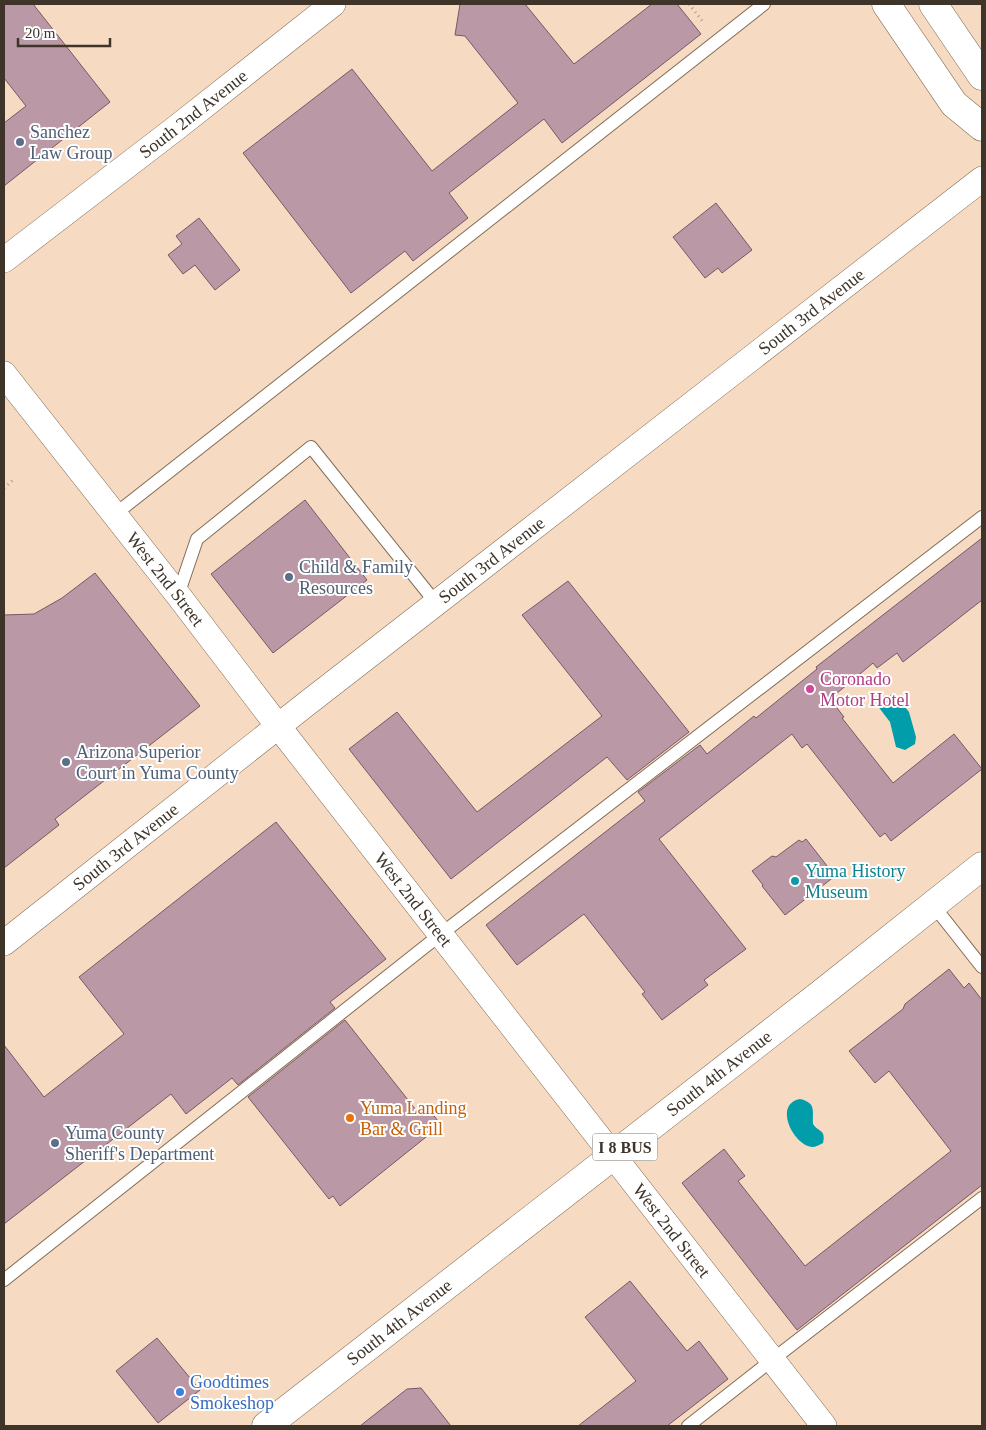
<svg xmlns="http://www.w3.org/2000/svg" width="986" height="1430" viewBox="0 0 986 1430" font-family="'Times New Roman',serif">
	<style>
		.water { fill: #019dab }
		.building { fill: #ba98a5; stroke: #775865 }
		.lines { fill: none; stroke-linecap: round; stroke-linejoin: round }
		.lane-casing { stroke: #836c56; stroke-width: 14 }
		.street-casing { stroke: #836c56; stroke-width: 26 }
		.secondary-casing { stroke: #836c56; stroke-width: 29 }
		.primary-casing { stroke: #836c56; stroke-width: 29 }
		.path { stroke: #b09b88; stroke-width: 3; stroke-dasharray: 1 4; stroke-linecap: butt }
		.lane { stroke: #fff; stroke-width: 12 }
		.street { stroke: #fff; stroke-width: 25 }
		.secondary { stroke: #fff; stroke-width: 28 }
		.primary { stroke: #fff; stroke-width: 28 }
		.service-dot { fill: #5c6f8a; stroke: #fff; stroke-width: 2 }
		.hotel-dot { fill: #d1479c; stroke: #fff; stroke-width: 2 }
		.culture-dot { fill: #0f9aa8; stroke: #fff; stroke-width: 2 }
		.food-dot { fill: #e8710a; stroke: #fff; stroke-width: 2 }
		.shop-dot { fill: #3f7fe0; stroke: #fff; stroke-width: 2 }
		.labels { text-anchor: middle; stroke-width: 4; stroke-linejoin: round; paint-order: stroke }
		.shield { fill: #fff; stroke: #78716a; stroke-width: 1 }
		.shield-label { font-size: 16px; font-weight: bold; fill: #3e342a }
		.street-label { font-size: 18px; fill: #3e342a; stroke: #fff }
		.service-label { font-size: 18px; fill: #4e5e75; stroke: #fff; text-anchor: start }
		.hotel-label { font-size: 18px; fill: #b23c85; stroke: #fff; text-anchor: start }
		.culture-label { font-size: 18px; fill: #0d838f; stroke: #fff; text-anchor: start }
		.food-label { font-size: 18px; fill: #c56008; stroke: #fff; text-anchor: start }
		.shop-label { font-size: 18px; fill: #366cbe; stroke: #fff; text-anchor: start }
	</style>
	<rect width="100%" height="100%" fill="#f6dbc2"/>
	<path class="water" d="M 894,693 L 909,712 L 916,737 L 915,744 L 905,750 L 896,747 L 890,722 L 877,705 Z
		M 800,1099 C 817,1103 812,1111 813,1124 C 819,1133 826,1129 823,1143 C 819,1145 816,1147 812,1147 C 793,1145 773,1104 800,1099 Z"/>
	<path class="building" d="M 4,4 L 33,4 L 110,102 L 4,186 L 4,123 L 26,106 L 4,78 Z
		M 460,4 L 525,4 L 574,64 L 652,4 L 677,4 L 701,34 L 562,143 L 544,119 L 449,193 L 468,218 L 413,261 L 405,251 L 351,293 L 243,153 L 352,69 L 432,171 L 518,103 L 465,36 L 455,35 Z
		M 716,203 L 752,250 L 722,273 L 718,268 L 705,278 L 673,237 Z
		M 199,218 L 240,270 L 215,290 L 195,265 L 183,274 L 168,255 L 182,244 L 176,236 Z
		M 305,500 L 367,580 L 273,653 L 211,574 Z
		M 982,538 L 982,600 L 903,662 L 897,653 L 877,668 L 873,663 L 830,699 L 844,717 L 842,718 L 893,783 L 954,734 L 982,769 L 891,841 L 885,833 L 880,837 L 807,744 L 802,748 L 792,734 L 659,839 L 746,949 L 704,980 L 708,985 L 662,1020 L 642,994 L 645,992 L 584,914 L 517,965 L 486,925 L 645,801 L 638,792 L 700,745 L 707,754 L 754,716 L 756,718 L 817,669 L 816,667 Z
		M 95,573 L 200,706 L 55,819 L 59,825 L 4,868 L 4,615 L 34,614 L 62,598 Z
		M 568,581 L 689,732 L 627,780 L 607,757 L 451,879 L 349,749 L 397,712 L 477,812 L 602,716 L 522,615 Z
		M 276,822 L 386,959 L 330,1002 L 335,1008 L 238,1085 L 232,1078 L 186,1114 L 171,1094 L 4,1224 L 4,1045 L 44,1097 L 124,1034 L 79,977 Z
		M 806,839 L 835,876 L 785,915 L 762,886 L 763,885 L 752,871 L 772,856 L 776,857 L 799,840 L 802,842 Z
		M 949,969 L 964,988 L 969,983 L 982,1000 L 982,1185 L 797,1330 L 682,1183 L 724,1149 L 745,1176 L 738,1181 L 805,1266 L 951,1151 L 889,1071 L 875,1083 L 849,1051 L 903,1009 L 905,1004 Z
		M 345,1020 L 416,1110 L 425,1104 L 441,1125 L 340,1206 L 333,1196 L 329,1199 L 248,1097 Z
		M 630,1281 L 687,1351 L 699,1341 L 728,1379 L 667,1426 L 578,1426 L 636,1381 L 585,1317 Z
		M 157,1338 L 200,1390 L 158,1423 L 116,1371 Z
		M 421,1388 L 451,1426 L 360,1426 L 407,1389 Z"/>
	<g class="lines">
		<g class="lane-casing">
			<path id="lane" d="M 114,515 L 764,4
				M 178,595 L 197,539 L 311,447 L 436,603
				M 933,905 L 982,967
				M 4,1280 L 441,934 L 982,517
				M 688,1426 L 772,1360 L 982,1198"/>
		</g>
		<g class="street-casing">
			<g id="street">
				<path id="s1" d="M 4,260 L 176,128 L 333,4"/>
				<path id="s2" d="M 4,374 L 178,595 L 278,726 L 824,1426"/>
				<path id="s3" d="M 4,943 L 305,705 L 982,179"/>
			</g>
		</g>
		<g class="secondary-casing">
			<path id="secondary" d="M 886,4 L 954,104 L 982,127
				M 933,4 L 982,76"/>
		</g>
		<g class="primary-casing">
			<g id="primary">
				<path id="s4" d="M 266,1426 L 822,993 L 982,866"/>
			</g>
		</g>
		<path class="path" d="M 689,4 L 704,23
			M 4,488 L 13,480"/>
		<use href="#lane" class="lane"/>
		<use href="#street" class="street"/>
		<use href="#secondary" class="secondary"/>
		<use href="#primary" class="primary"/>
	</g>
	<g class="service-dot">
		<circle cx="20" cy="142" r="5"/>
		<circle cx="289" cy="577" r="5"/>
		<circle cx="66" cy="762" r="5"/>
		<circle cx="55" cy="1143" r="5"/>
	</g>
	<circle class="hotel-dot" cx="810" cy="689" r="5"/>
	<circle class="culture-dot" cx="795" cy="881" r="5"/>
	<circle class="food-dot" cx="350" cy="1118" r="5"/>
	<circle class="shop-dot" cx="180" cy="1392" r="5"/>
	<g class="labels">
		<rect class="shield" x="592.5" y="1133.5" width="65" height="27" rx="4"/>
		<g class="shield-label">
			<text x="625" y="1153">I 8 BUS</text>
		</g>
		<g class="street-label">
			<text dy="6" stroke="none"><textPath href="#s1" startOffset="239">South 2nd Avenue</textPath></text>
			<text dy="6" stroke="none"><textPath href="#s3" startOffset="1025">South 3rd Avenue</textPath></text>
			<text dy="6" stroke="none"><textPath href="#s3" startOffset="620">South 3rd Avenue</textPath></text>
			<text dy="6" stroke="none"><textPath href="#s2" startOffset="261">West 2nd Street</textPath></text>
			<text dy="6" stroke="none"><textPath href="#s3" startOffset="155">South 3rd Avenue</textPath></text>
			<text dy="6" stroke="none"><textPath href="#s2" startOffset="666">West 2nd Street</textPath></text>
			<text dy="6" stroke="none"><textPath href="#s4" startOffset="574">South 4th Avenue</textPath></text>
			<text dy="6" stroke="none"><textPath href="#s2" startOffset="1086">West 2nd Street</textPath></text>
			<text dy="6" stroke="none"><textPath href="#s4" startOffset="169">South 4th Avenue</textPath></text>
		</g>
		<g class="service-label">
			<text x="30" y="138">Sanchez<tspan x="30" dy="21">Law Group</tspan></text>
			<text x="299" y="573">Child &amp; Family<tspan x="299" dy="21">Resources</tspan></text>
			<text x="76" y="758">Arizona Superior<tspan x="76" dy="21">Court in Yuma County</tspan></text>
			<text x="65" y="1139">Yuma County<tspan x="65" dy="21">Sheriff's Department</tspan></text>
		</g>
		<g class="hotel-label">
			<text x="820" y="685">Coronado<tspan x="820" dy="21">Motor Hotel</tspan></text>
		</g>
		<g class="culture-label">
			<text x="805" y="877">Yuma History<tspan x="805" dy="21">Museum</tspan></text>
		</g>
		<g class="food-label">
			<text x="360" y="1114">Yuma Landing<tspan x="360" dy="21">Bar &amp; Grill</tspan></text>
		</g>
		<g class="shop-label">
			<text x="190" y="1388">Goodtimes<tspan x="190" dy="21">Smokeshop</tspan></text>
		</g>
	</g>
	<rect width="986" height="1430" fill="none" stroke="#3e342a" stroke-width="10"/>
	<path d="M18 38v8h92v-8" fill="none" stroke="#3e342a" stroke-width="2.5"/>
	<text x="25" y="38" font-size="15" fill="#3e342a" stroke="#ffffff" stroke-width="4" paint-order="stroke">20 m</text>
</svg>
